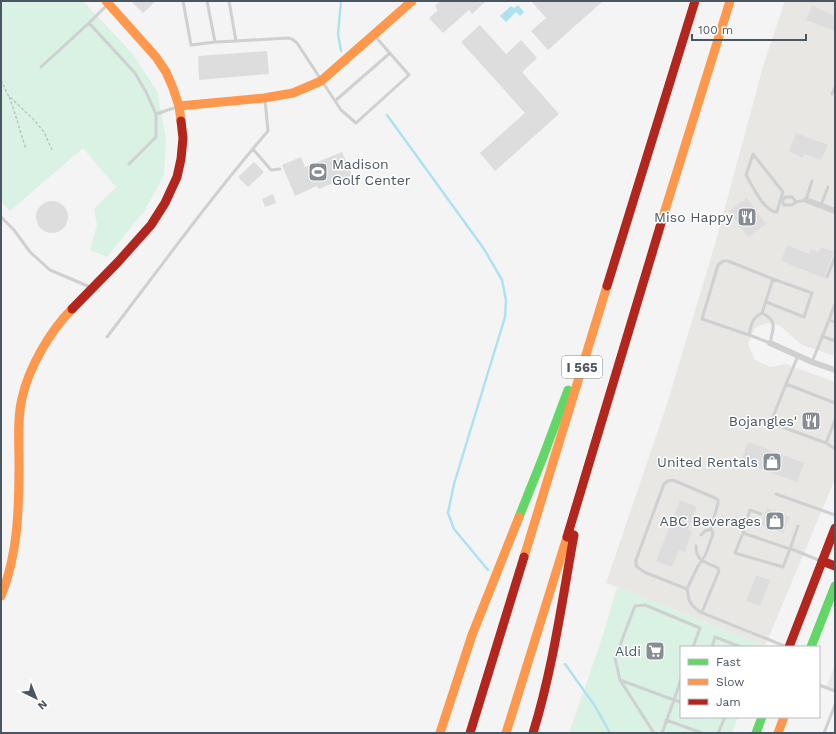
<svg xmlns="http://www.w3.org/2000/svg" width="836" height="734" viewBox="0 0 836 734" font-family="'Work Sans',sans-serif">
	<style>
		.commercial { fill: #e8e7e3 }
		.green { fill: #d9f2e3 }
		.water { fill: #aee2f0 }
		.lines { fill: none; stroke-linecap: round; stroke-linejoin: round }
		.stream { stroke: #aee2f0; stroke-width: 2.5 }
		.building { fill: #ddddde }
		.path { stroke: #bcc7c4; stroke-width: 1.5; stroke-dasharray: 3 2; stroke-linecap: butt }
		.lane { stroke: #ced0d2; stroke-width: 3 }
		.street { stroke: #ced0d2; stroke-width: 6 }
		.fast { stroke: #63d668; stroke-width: 9 }
		.slow { stroke: #ff974d; stroke-width: 9 }
		.jam { stroke: #b3261e; stroke-width: 9 }
		.labels { text-anchor: middle; stroke-width: 3; stroke-linejoin: round; paint-order: stroke }
		.shield { fill: #fff; stroke: #808990; stroke-width: 1 }
		.shield-label { font-size: 13px; font-weight: bold; fill: #4a5661 }
		.poi-label { font-size: 14px; fill: #4a5661; stroke: #fff; text-anchor: end }
	</style>
	<rect width="100%" height="100%" fill="#f4f4f4"/>
	<path class="commercial" d="M 785,1 L 835,1 L 835,356 L 802,345 L 779,325 L 767,323 L 755,328 L 748,344 L 755,360 L 770,367 L 786,364 L 835,382 L 835,479 L 765,646 L 617,587 L 606,583 L 666,407 L 714,248 L 764,63 Z
		M 835,664 L 835,690 L 826,688 Z"/>
	<path class="green" d="M 1,1 L 83,1 L 133,54 L 157,91 L 166,138 L 164,175 L 145,210 L 107,257 L 90,250 L 97,225 L 94,209 L 116,187 L 83,148 L 10,211 L 1,202 Z
		M 617,587 L 765,646 L 681,647 L 681,717 L 738,717 L 732,733 L 569,733 L 601,641 Z"/>
	<path class="water" d="M 518,5 L 524,12 L 520,16 L 516,12 L 506,22 L 500,16 L 511,6 L 514,8 Z"/>
	<g class="lines">
		<path class="stream" d="M 341,51 L 338,34 L 341,1
			M 387,115 L 484,249 L 502,280 L 506,300 L 505,317 L 454,484 L 448,513 L 454,529 L 488,570
			M 565,664 L 595,706 L 610,733"/>
	</g>
	<path class="building" d="M 131,1 L 156,1 L 143,13 Z
		M 440,1 L 486,1 L 472,14 L 469,10 L 443,33 L 429,18 L 438,10 L 435,6 Z
		M 531,1 L 603,1 L 548,50 L 531,31 L 546,18 Z
		M 812,6 L 835,16 L 835,31 L 806,20 Z
		M 480,25 L 506,54 L 521,40 L 537,58 L 522,72 L 559,114 L 495,171 L 480,153 L 525,113 L 461,42 Z
		M 267,51 L 269,74 L 199,80 L 198,56 Z
		M 796,133 L 828,145 L 821,160 L 804,154 L 803,158 L 789,151 Z
		M 342,152 L 352,175 L 319,189 L 317,186 L 295,196 L 282,165 L 301,157 L 305,167 Z
		M 254,162 L 264,172 L 248,187 L 238,177 Z
		M 273,194 L 276,203 L 265,207 L 262,199 Z
		M 747,198 L 766,224 L 748,237 L 729,211 Z
		M36 217a16 16 0 1 1 32 0a16 16 0 1 1-32 0Z
		M 787,245 L 809,254 L 811,249 L 818,252 L 821,247 L 834,252 L 824,278 L 781,261 Z
		M 748,442 L 804,463 L 797,482 L 741,461 Z
		M 680,500 L 697,507 L 688,529 L 692,531 L 685,552 L 679,550 L 672,567 L 656,561 Z
		M 767,508 L 790,517 L 783,533 L 761,525 Z
		M 756,575 L 770,580 L 760,606 L 746,601 Z"/>
	<g class="lines">
		<path class="path" d="M 1,80 L 8,95 L 35,121 L 44,132 L 52,150
			M 9,97 C 16,114 20,132 26,149"/>
		<path class="lane" d="M 183,1 L 191,45 L 215,42 L 236,41
			M 207,1 L 215,42
			M 229,1 L 236,41 L 288,38 L 292,39 L 297,43 L 341,110 L 356,123 L 409,75 L 374,35
			M 89,23 L 108,4
			M 41,67 L 89,23 L 135,73 L 146,92 L 156,114
			M 832,94 L 835,87
			M 335,101 L 390,53
			M 253,149 L 271,170 L 280,169
			M 129,164 L 156,137 L 156,114 L 177,107
			M 780,201 L 777,212 C 764,212 752,185 746,175 L 753,154 L 783,192 L 780,201 L 782,201 L 784,205 L 792,205 L 796,202 L 806,200 L 812,181
			M 782,201 L 785,197 L 792,197 L 796,202
			M 821,205 L 828,187
			M 1,217 L 14,230 L 30,252 L 50,270 L 90,287
			M 827,277 L 835,257
			M 766,302 L 804,317 L 812,293 L 773,279
			M 829,320 L 834,306
			M 749,335 C 752,323 751,319 762,313 C 778,320 773,329 770,343 L 749,335 L 702,319 L 718,265 L 723,261 L 728,261 L 773,279 L 762,313
			M 822,336 L 835,341
			M 107,337 C 160,268 211,197 268,131 L 265,100
			M 812,362 L 829,320 L 835,322
			M 786,384 L 798,356
			M 835,403 L 786,384 L 773,417 C 773,421 774,423 777,425 L 826,443 L 835,420
			M 826,443 L 835,449
			M 776,494 L 835,515
			M 798,526 L 790,549 L 783,567 L 735,553 L 743,533 L 790,549 L 794,550 L 821,561
			M 743,533 L 750,510 L 761,514
			M 701,535 L 705,531 L 711,529
			M 696,546 C 696,561 705,562 718,568 L 719,571 L 702,612
			M 687,589 L 644,572 L 636,566 L 636,560 L 664,484 L 668,481 L 673,480 L 715,498 L 718,500 L 718,503 L 711,529 L 713,534 L 705,556 L 698,566 L 687,589 L 689,600 L 693,606 L 700,612 L 787,647
			M 712,647 L 715,637 L 741,647
			M 620,680 L 674,700 L 681,679
			M 819,685 L 835,691
			M 666,720 L 702,733
			M 654,733 L 620,680 L 615,658 L 635,606 L 645,605 L 700,628 L 693,647
			M 662,733 L 674,700 L 681,702
			M 718,733 L 725,717
			M 824,733 L 835,705"/>
		<path class="street" d="M 806,200 L 835,211
			M 770,343 L 812,362 L 835,370"/>
		<path class="fast" d="M 519,517 L 543,457 L 568,390
			M 811,647 L 835,586
			M 756,733 L 762,717"/>
		<path class="slow" d="M 106,1 L 156,57 L 166,72 L 173,88 L 179,106 L 181,121
			M 179,106 L 264,98 L 293,93 L 321,81 L 412,1
			M 662,220 L 730,1
			M 524,557 L 607,286
			M 1,596 C 18,554 19,509 19,464 C 19,443 17,419 22,398 C 29,367 50,331 72,309
			M 440,733 L 472,635 L 519,517
			M 506,733 L 567,537
			M 778,733 L 784,717"/>
		<path class="jam" d="M 607,286 L 695,1
			M 72,309 L 118,262 L 151,225 L 165,203 L 177,177 L 181,159 L 183,138 L 181,121
			M 567,537 L 662,220
			M 822,561 L 835,566
			M 789,647 L 835,528
			M 470,733 L 524,557
			M 533,733 C 553,668 562,601 574,535"/>
	</g>
	<defs>
		<g id="stadium-square" transform="scale(1)"><rect x="-9" y="-9" width="18" height="18" rx="4" fill="#868d94" stroke="#fff"/><path d="M0-5a6.5 5 0 1 0 0 10a6.5 5 0 1 0 0-10ZM-3.5-1.8h7v3.6h-7Z" fill="#fff"/></g>
		<g id="restaurant-square" transform="scale(1)"><rect x="-9" y="-9" width="18" height="18" rx="4" fill="#868d94" stroke="#fff"/><path d="M-5-6h1v4h1v-4h1v4h1v-4h1v5L-1.5 .5V6h-2V.5L-5-1ZM5-6V6H3V1.5H1.5Q1.5-4 5-6Z" fill="#fff"/></g>
		<g id="shop-square" transform="scale(1)"><rect x="-9" y="-9" width="18" height="18" rx="4" fill="#868d94" stroke="#fff"/><path d="M-5-2.5h2.3a2.7 3.5 0 0 1 5.4 0H5L5.5 6h-11ZM-1.5-2.5h3a1.5 2.3 0 0 0-3 0Z" fill="#fff"/></g>
		<g id="supermarket-square" transform="scale(1)"><rect x="-9" y="-9" width="18" height="18" rx="4" fill="#868d94" stroke="#fff"/><path d="M-6-5.5h2.5l.6 2H6L4.5 2H-2.5L-4.4-4H-6ZM-1.5 3.2a1.3 1.3 0 1 0 .1 0ZM3 3.2a1.3 1.3 0 1 0 .1 0Z" fill="#fff"/></g>
	</defs>
	<g fill-rule="evenodd">
		<use href="#stadium-square" x="318" y="172"/>
		<use href="#restaurant-square" x="747" y="217"/>
		<use href="#restaurant-square" x="811" y="421"/>
		<use href="#shop-square" x="772" y="462"/>
		<use href="#shop-square" x="775" y="521"/>
		<use href="#supermarket-square" x="655" y="651"/>
	</g>
	<g class="labels">
		<rect class="shield" x="562" y="356" width="40" height="22" rx="3"/>
		<g class="shield-label">
			<text x="582" y="372">I 565</text>
		</g>
		<g class="poi-label">
			<text x="332" y="169" text-anchor="start">Madison<tspan x="332" dy="16">Golf Center</tspan></text>
			<text x="733" y="222">Miso Happy</text>
			<text x="797" y="426">Bojangles'</text>
			<text x="758" y="467">United Rentals</text>
			<text x="761" y="526">ABC Beverages</text>
			<text x="641" y="656">Aldi</text>
		</g>
	</g>
	<rect width="836" height="734" fill="none" stroke="#4a5661" stroke-width="4"/>
	<rect x="680" y="646" width="140" height="72" fill="#ffffff" stroke="#b7bbc0"/>
	<rect x="688" y="659" width="20" height="6" fill="#63d668" stroke="#b7bbc0"/>
	<text x="716" y="666" font-size="12" fill="#4a5661">Fast</text>
	<rect x="688" y="679" width="20" height="6" fill="#ff974d" stroke="#b7bbc0"/>
	<text x="716" y="686" font-size="12" fill="#4a5661">Slow</text>
	<rect x="688" y="699" width="20" height="6" fill="#b3261e" stroke="#b7bbc0"/>
	<text x="716" y="706" font-size="12" fill="#4a5661">Jam</text>
	<g transform="translate(36 698) rotate(137)" stroke="#ffffff" stroke-width="3" paint-order="stroke">
	<path d="M0-3L7 15L0 10L-7 15Z" fill="#4a5661"/>
	<text y="-6" font-size="11" font-weight="bold" text-anchor="middle" fill="#4a5661">N</text>
	</g>
	<path d="M692 34v6h114v-6" fill="none" stroke="#4a5661" stroke-width="2"/>
	<text x="698" y="34" font-size="12" fill="#4a5661" stroke="#ffffff" stroke-width="3" paint-order="stroke">100 m</text>
</svg>
